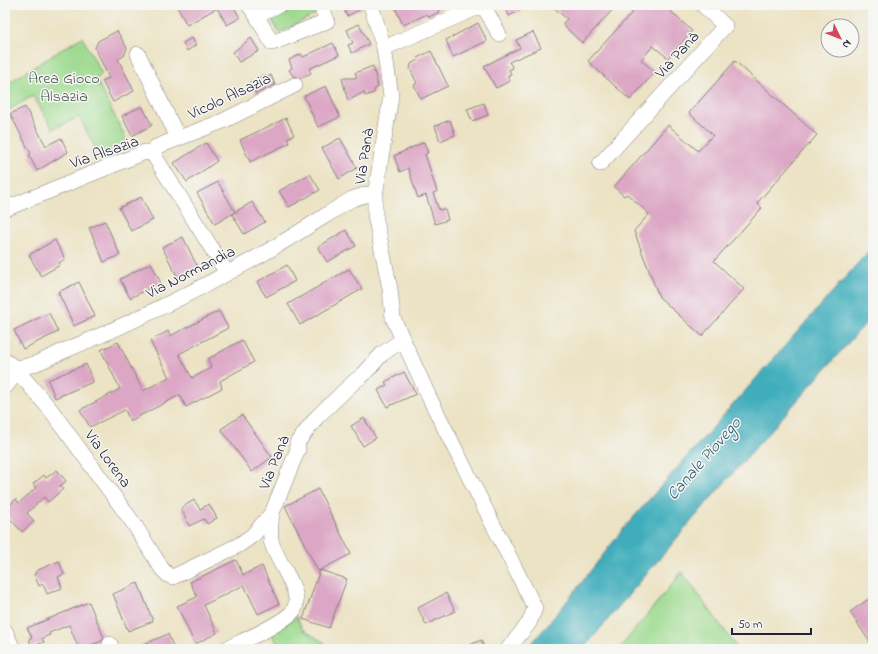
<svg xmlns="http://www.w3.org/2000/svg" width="878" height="654" viewBox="0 0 878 654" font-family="'Indie Flower',sans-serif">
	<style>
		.green { fill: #9dda8f; stroke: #607e65 }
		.water { fill: #3fadbc; stroke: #30687c }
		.building { fill: #dca6c5 }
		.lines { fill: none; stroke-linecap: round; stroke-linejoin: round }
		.minor-casing { stroke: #878280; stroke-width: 16 }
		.minor { stroke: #fff; stroke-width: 15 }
		.labels { text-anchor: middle; stroke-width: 3; stroke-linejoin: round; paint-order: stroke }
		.street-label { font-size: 16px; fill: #22223b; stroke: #f6f6f2 }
		.park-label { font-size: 16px; fill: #475954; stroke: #f6f6f2 }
		.water-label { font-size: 17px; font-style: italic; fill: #2e5a6f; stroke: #f6f6f2 }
	</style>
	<rect width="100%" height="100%" fill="#f6f6f2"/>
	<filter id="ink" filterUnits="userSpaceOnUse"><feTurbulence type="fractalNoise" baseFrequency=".025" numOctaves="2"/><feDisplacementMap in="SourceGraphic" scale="8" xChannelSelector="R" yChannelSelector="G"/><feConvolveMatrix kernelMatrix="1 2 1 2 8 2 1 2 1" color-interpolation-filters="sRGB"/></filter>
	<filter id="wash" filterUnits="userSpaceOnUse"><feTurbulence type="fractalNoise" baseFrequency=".012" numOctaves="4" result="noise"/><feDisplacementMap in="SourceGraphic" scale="16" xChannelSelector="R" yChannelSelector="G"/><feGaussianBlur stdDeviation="0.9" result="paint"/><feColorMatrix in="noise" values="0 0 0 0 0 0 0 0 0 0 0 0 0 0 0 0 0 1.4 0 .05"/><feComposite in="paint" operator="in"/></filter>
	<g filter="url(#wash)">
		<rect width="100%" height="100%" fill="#ece3c4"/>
		<path class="green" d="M 301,5 L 313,5 L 316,14 L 279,33 L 272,20 Z
			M 82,37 L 102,74 L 96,79 L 128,143 L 99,155 L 79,117 L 53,129 L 33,96 L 5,112 L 5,85 Z
			M 682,572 L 738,649 L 619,649 Z
			M 297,617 L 302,629 L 325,643 L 320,649 L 280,649 L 271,632 Z"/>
		<path class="water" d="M 873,246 L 873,315 L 711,498 L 583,649 L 527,649 L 564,605 L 624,528 Z"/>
		<g id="blocks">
			<path class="building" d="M 176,5 L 233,5 L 240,18 L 227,25 L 217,8 L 187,25 Z
				M 342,5 L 362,5 L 363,8 L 347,16 Z
				M 394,5 L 448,5 L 438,9 L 439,12 L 429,17 L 427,14 L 403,25 Z
				M 504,5 L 531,5 L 509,16 Z
				M 551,5 L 617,5 L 582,43 L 565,27 L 563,23 L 567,19 Z
				M 639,5 L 664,5 L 692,31 L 668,58 L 653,46 L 641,60 L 655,72 L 630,100 L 588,61 Z
				M 478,23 L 487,41 L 453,57 L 446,40 Z
				M 359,24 L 369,44 L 352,53 L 348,45 L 353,43 L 347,30 Z
				M 117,31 L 127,48 L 124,56 L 118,59 L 134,91 L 113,102 L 102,81 L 109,78 L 95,48 L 98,41 Z
				M 533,32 L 541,48 L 509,62 L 513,68 L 509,70 L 511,74 L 507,76 L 510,81 L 496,88 L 484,66 L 520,48 L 516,40 Z
				M 192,38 L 196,45 L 187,51 L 183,43 Z
				M 251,38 L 259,51 L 239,62 L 233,52 Z
				M 333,43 L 339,55 L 309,69 L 311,73 L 301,78 L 293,76 L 289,70 L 292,68 L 289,60 L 301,54 L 303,57 Z
				M 431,51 L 448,86 L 421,99 L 414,85 L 417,83 L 410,69 L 411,64 L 418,60 L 417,58 Z
				M 735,61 L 817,135 L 757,203 L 762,208 L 714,261 L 744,289 L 702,336 L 659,297 L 634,231 L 649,214 L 627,194 L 624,196 L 614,187 L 668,125 L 698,151 L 713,135 L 689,113 Z
				M 373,66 L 378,87 L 374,90 L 374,93 L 365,96 L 364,92 L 348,101 L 342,78 L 357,78 L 355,73 Z
				M 265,75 L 266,78 L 271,75 L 275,85 L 256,94 L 250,82 Z
				M 326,86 L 340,117 L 318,127 L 304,96 Z
				M 484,103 L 488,115 L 472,121 L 467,109 Z
				M 142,106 L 152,125 L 132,136 L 122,116 Z
				M 25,107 L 46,146 L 61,138 L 68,152 L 37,171 L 29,155 L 31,154 L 10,114 Z
				M 286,118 L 294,135 L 287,138 L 289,143 L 250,162 L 240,140 Z
				M 450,120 L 455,135 L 440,141 L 435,126 Z
				M 340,138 L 357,168 L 339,179 L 322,148 Z
				M 424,142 L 428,153 L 425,154 L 437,192 L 433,193 L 439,210 L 445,209 L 448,220 L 435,224 L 426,195 L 418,198 L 408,168 L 400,172 L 394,156 Z
				M 206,143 L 217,161 L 187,182 L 174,163 Z
				M 310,174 L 320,190 L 289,207 L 279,191 Z
				M 218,182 L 235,212 L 215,224 L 197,193 Z
				M 141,197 L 153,220 L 131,231 L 119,208 Z
				M 252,202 L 265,222 L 244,234 L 232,214 Z
				M 105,221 L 120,255 L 104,262 L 89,228 Z
				M 346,230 L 356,246 L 327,262 L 318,247 Z
				M 183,237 L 198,268 L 178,278 L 162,247 Z
				M 55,240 L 65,259 L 59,263 L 60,265 L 41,276 L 29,255 Z
				M 151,263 L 161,283 L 130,298 L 120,279 Z
				M 287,265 L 295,281 L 266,297 L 257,282 Z
				M 349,269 L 362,289 L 300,325 L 288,304 Z
				M 79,282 L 95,316 L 74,326 L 58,292 Z
				M 219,311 L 228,328 L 179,354 L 192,378 L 211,368 L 208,359 L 242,340 L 254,362 L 220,381 L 222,388 L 186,407 L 180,395 L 130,421 L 125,410 L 90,427 L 80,410 L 120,389 L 101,350 L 118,342 L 143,391 L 169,377 L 150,341 L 168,331 L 170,336 Z
				M 49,313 L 58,332 L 23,349 L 14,330 Z
				M 86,364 L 93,382 L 55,398 L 48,380 Z
				M 404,372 L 416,394 L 387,407 L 378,390 L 387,385 L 385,382 Z
				M 242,415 L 272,457 L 252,472 L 221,429 Z
				M 364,418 L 376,438 L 363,446 L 351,426 Z
				M 57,470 L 66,481 L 60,486 L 63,489 L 48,502 L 44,497 L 27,513 L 34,521 L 22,532 L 5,513 L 5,509 L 16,499 L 19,503 L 36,488 L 33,484 L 44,475 L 46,478 Z
				M 318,489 L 351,554 L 318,571 L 285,506 Z
				M 194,500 L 200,509 L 209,504 L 217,518 L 207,524 L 204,519 L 189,526 L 181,508 Z
				M 236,560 L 243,575 L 262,566 L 279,604 L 258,614 L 244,585 L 204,605 L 217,633 L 195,644 L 177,606 L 197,597 L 190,582 Z
				M 59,561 L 64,574 L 58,577 L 62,588 L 47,594 L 43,584 L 39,586 L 34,574 L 36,573 L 36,571 Z
				M 320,570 L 347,579 L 329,628 L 303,619 Z
				M 138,583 L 153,621 L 128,631 L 113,594 Z
				M 446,593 L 455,611 L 426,625 L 418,608 Z
				M 873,596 L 873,647 L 850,612 Z
				M 89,602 L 104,638 L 102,641 L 79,649 L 69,625 L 49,633 L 50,635 L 42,638 L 44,642 L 32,647 L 29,639 L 32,637 L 27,628 Z
				M 168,634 L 174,649 L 132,649 Z
				M 481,640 L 485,649 L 460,649 Z"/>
		</g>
	</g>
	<g filter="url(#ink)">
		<use href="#blocks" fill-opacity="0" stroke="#878280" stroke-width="1"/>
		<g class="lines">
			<g class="minor-casing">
				<path id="minor" d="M 249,5 L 256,15 L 279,5
					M 371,5 L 384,48 L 391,96 L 375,196 L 375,215 L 390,289 L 393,318 L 429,397 L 535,608 L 529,623 L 508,649
					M 256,15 L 272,43 L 327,21 L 321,5
					M 384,48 L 483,5 L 499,34
					M 138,54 L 178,138
					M 151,153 L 156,147 L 223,121 L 295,85
					M 600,164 L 725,26 L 703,5
					M 5,209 L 145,152 L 151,153 L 155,157 L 227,273
					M 5,361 L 14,367 L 50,409 L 134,524 L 162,569 L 168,575 L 173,577 L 239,545 L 253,535 L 272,513 L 298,449 L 297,443 L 317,417 L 356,380 L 361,377 L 382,354 L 402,340
					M 14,367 C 30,369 51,356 66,350 C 132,323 196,291 259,256 C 291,238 321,218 352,199 L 368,194 L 375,196
					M 5,387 L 13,377 L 14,367
					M 5,631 L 13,649
					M 110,644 L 112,649
					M 226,649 C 242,641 283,624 293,611 C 306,594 274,559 271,540 C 270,531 271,522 272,513"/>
			</g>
			<use href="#minor" class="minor"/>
		</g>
	</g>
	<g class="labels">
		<g class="street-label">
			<text transform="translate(676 54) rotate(-48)" y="6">Via Panà</text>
			<text transform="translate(229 95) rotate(-25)" y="6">Vicolo Alsazia</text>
			<text transform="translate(104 151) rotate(-19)" y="6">Via Alsazia</text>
			<text transform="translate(363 156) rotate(-81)" y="6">Via Panà</text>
			<text transform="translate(190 271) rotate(-27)" y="6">Via Normandia</text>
			<text transform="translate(109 458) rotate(54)" y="6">Via Lorena</text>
			<text transform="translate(273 462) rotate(-68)" y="6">Via Panà</text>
		</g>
		<g class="park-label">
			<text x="64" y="83">Area Gioco<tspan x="64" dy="18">Alsazia</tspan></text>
		</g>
		<g class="water-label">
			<text transform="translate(703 458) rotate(-49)" y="6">Canale Piovego</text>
		</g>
	</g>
	<rect width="878" height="654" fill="none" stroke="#f6f6f2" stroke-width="20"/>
	<g transform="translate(840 38) rotate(133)"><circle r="19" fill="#f6f6f2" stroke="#a1a1a9"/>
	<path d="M0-3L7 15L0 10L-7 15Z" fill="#d1495b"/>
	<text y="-6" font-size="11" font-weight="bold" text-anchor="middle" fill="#22223b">N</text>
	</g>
	<path d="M732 628v6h79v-6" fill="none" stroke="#22223b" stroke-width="2"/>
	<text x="738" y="628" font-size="12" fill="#22223b" stroke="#f6f6f2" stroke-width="3" paint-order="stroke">50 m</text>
</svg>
